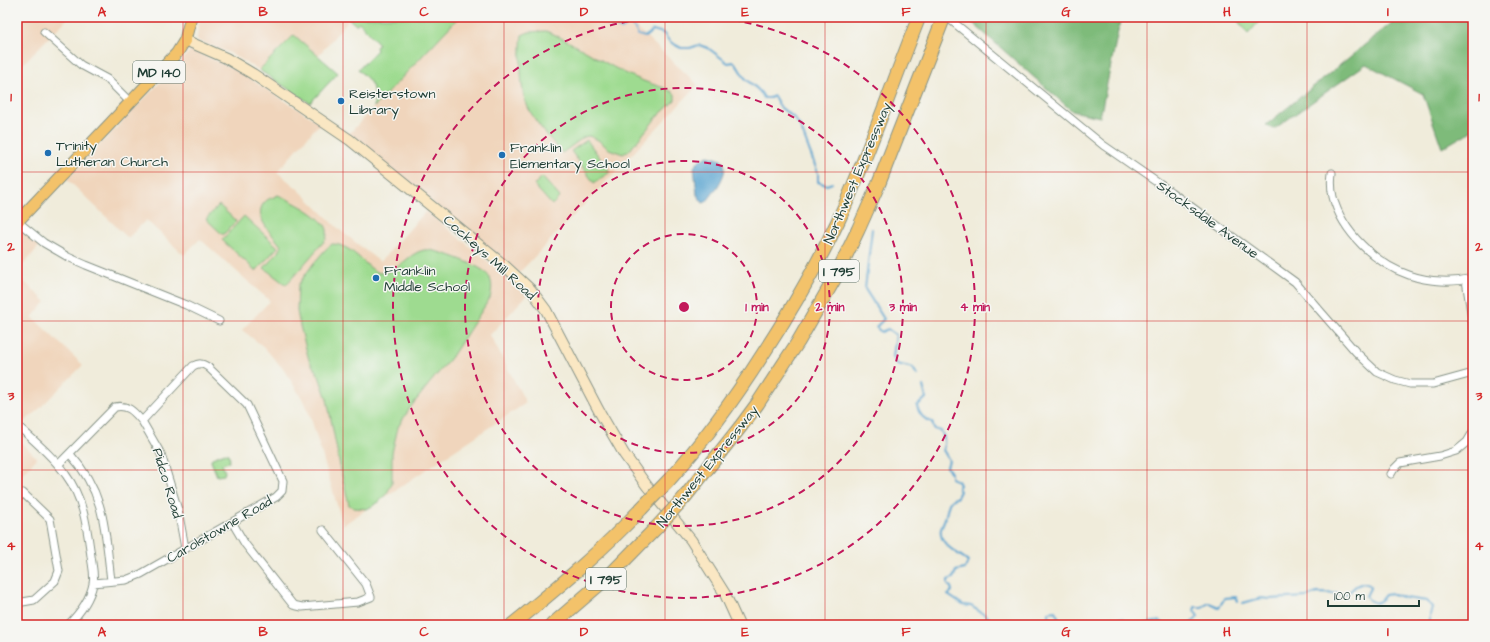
<svg xmlns="http://www.w3.org/2000/svg" width="1490" height="642" viewBox="0 0 1490 642" font-family="'Architects Daughter',sans-serif">
	<style>
		.built { fill: #f0d5bc }
		.green { fill: #9edb90; stroke: #5e8c62 }
		.forest { fill: #7ebb7a; stroke: #4e7c57 }
		.water { fill: #57a3d0; stroke: #3b7082 }
		.lines { fill: none; stroke-linecap: round; stroke-linejoin: round }
		.stream { stroke: #57a3d0; stroke-width: 2 }
		.street-casing { stroke: #889488; stroke-width: 9 }
		.secondary-casing { stroke: #889488; stroke-width: 12 }
		.primary-casing { stroke: #889488; stroke-width: 13 }
		.highway-casing { stroke: #889488; stroke-width: 15 }
		.street { stroke: #fff; stroke-width: 7 }
		.secondary { stroke: #fae7c3; stroke-width: 10 }
		.primary { stroke: #f3c26a; stroke-width: 11 }
		.highway { stroke: #f3c26a; stroke-width: 13 }
		.highway-bridge-casing { stroke: #889488; stroke-width: 15; stroke-linecap: butt }
		.highway-bridge { stroke: #f3c26a; stroke-width: 13 }
		.grid { fill: none; stroke: #d62828; stroke-width: 1; stroke-opacity: 0.55 }
		.ring { fill: none; stroke: #c2185b; stroke-width: 2; stroke-dasharray: 7 5 }
		.poi-dot { fill: #1f6fb2; stroke: #f6f6f2; stroke-width: 1.5 }
		.labels { text-anchor: middle; stroke-width: 3; stroke-linejoin: round; paint-order: stroke }
		.shield { fill: #f6f6f2; stroke: #60746d; stroke-width: 1 }
		.shield-label { font-size: 13px; font-weight: bold; fill: #1f3d34 }
		.poi-label { font-size: 14px; fill: #1f3d34; stroke: #f6f6f2; text-anchor: start }
		.street-label { font-size: 14px; fill: #1f3d34; stroke: #f6f6f2 }
		.centre { fill: #c2185b; stroke: #f6f6f2; stroke-width: 2 }
		.ring-label { font-size: 12px; text-anchor: middle; font-weight: bold; fill: #c2185b; stroke: #f6f6f2; stroke-width: 3; stroke-linejoin: round; paint-order: stroke }
		.neatline { fill: none; stroke: #d62828; stroke-width: 1.5 }
		.grid-label { font-size: 13px; text-anchor: middle; font-weight: bold; fill: #d62828 }
	</style>
	<rect width="100%" height="100%" fill="#f6f6f2"/>
	<filter id="ink" filterUnits="userSpaceOnUse"><feTurbulence type="fractalNoise" baseFrequency=".025" numOctaves="2"/><feDisplacementMap in="SourceGraphic" scale="8" xChannelSelector="R" yChannelSelector="G"/><feConvolveMatrix kernelMatrix="1 2 1 2 8 2 1 2 1" color-interpolation-filters="sRGB"/></filter>
	<filter id="wash" filterUnits="userSpaceOnUse"><feTurbulence type="fractalNoise" baseFrequency=".012" numOctaves="4" result="noise"/><feDisplacementMap in="SourceGraphic" scale="16" xChannelSelector="R" yChannelSelector="G"/><feGaussianBlur stdDeviation="0.9" result="paint"/><feColorMatrix in="noise" values="0 0 0 0 0 0 0 0 0 0 0 0 0 0 0 0 0 1.4 0 .05"/><feComposite in="paint" operator="in"/></filter>
	<g filter="url(#wash)">
		<rect width="100%" height="100%" fill="#f0ecdb"/>
		<path class="built" d="M 17,17 L 69,17 L 17,70 Z
			M 200,17 L 351,17 L 318,56 L 294,35 L 259,70 L 230,53 L 199,41 L 197,39 Z
			M 459,17 L 625,17 L 698,85 L 519,273 L 348,135 Z
			M 190,51 L 194,51 L 236,70 L 320,123 L 277,172 L 297,188 L 340,230 L 380,262 L 426,211 L 528,294 L 490,335 L 526,403 L 343,525 L 311,418 L 302,398 L 283,369 L 264,347 L 242,330 L 270,301 L 200,239 L 184,255 L 146,220 L 128,238 L 67,179 Z
			M 22,230 L 41,244 L 17,272 L 17,235 Z
			M 17,275 L 46,302 L 32,317 L 83,365 L 38,410 L 25,421 L 17,413 Z
			M 17,438 L 37,458 L 17,479 Z"/>
		<path class="green" d="M 351,17 L 459,17 L 374,107 C 375,88 373,82 358,70 L 377,50 L 376,47 L 379,44 L 359,22 L 356,25 L 349,19 Z
			M 1235,17 L 1263,17 L 1248,34 Z
			M 546,31 C 573,42 597,59 623,72 C 632,76 640,80 649,83 C 658,86 667,88 675,94 L 675,100 L 657,117 L 629,151 L 623,154 L 609,149 L 598,140 L 589,136 L 584,137 L 562,153 C 549,137 532,120 525,100 C 520,86 520,50 522,35 L 529,32 Z
			M 294,35 L 338,73 L 310,103 L 259,70 Z
			M 587,140 L 610,172 L 594,183 L 571,151 Z
			M 542,177 L 560,197 L 552,205 L 534,185 Z
			M 278,195 C 292,201 318,214 326,227 C 328,231 327,235 326,239 L 286,285 L 264,268 L 278,252 L 281,246 C 273,234 249,215 267,200 C 270,198 275,197 278,195 Z
			M 219,205 L 236,221 L 223,235 L 206,219 Z
			M 244,216 L 278,247 L 256,271 L 222,240 Z
			M 332,244 C 354,244 368,272 381,273 C 398,273 408,253 424,250 C 434,248 483,266 488,275 C 493,282 492,290 490,298 L 451,358 L 429,384 L 410,408 L 398,427 L 392,453 L 392,483 L 387,493 L 379,502 L 367,509 L 354,508 L 349,505 L 341,471 L 327,399 L 319,376 L 309,360 L 300,326 L 297,311 L 298,285 L 313,264 L 325,250 Z
			M 225,453 L 228,454 L 230,459 L 229,462 L 222,464 L 225,472 L 224,475 L 217,476 L 211,461 L 212,458 Z"/>
		<path class="forest" d="M 966,17 L 1121,17 L 1100,117 L 1072,111 Z
			M 1399,17 L 1473,17 L 1473,130 L 1442,148 L 1423,94 L 1366,64 L 1274,129 L 1266,125 Z"/>
		<path class="water" d="M 708,156 C 712,157 717,158 721,160 C 733,169 713,194 706,202 L 703,203 L 697,195 L 694,167 L 700,160 Z"/>
		<g class="lines">
			<path class="stream" d="M 585,17 L 622,29 L 629,24 L 635,29 L 638,35 L 645,37 L 653,30 L 663,33 L 670,42 L 681,48 L 690,48 L 699,45 L 708,48 L 728,63 L 734,62 C 739,67 742,76 748,81 C 754,87 760,89 764,98 L 770,98 L 774,96 L 780,107 L 793,117 L 800,126 L 818,173 L 818,182 L 827,185 L 832,183
				M 872,229 L 865,289 L 884,319 L 876,327 L 881,332 L 888,329 L 896,335 L 893,357 L 897,364 L 913,368 L 917,375
				M 923,386 L 926,398 L 917,406 C 919,414 924,420 932,422 L 934,429 L 941,431 C 945,437 945,443 943,450 L 949,460 L 947,467 L 951,473 L 951,478 L 958,481 L 960,485 L 958,488 L 960,491 L 957,497 C 947,501 949,505 946,515 C 945,520 942,524 941,529 C 938,545 959,553 968,561 L 965,569 L 956,571 L 953,578 L 948,580 L 948,585 L 951,587 L 952,591 L 948,595 L 963,605 L 971,606 L 988,617 L 990,621 L 989,625
				M 1243,603 L 1261,598 L 1270,599 L 1307,597 L 1317,593 L 1342,594 L 1348,593 L 1356,586 L 1363,583 L 1369,585 L 1370,588 L 1366,596 L 1369,600 L 1376,603 L 1380,601 L 1385,595 L 1393,594 L 1405,598 L 1427,601 L 1432,607 L 1430,615 L 1430,625
				M 1049,625 L 1053,620 L 1049,616 L 1049,612 L 1055,611 L 1059,619 L 1058,625
				M 1104,625 L 1116,619 L 1122,618 L 1126,625
				M 1138,625 L 1159,621 L 1165,625
				M 1186,625 L 1195,620 L 1198,616 L 1194,611 L 1195,607 L 1202,607 L 1209,603 L 1219,607 L 1225,598 L 1236,597 L 1238,601"/>
		</g>
	</g>
	<g filter="url(#ink)">
		<g class="lines">
			<g class="street-casing">
				<path id="street" d="M 947,17 L 1103,145 L 1171,192 L 1295,282 L 1356,352 L 1377,372 L 1395,380 L 1410,384 L 1433,384 L 1473,373
					M 44,32 L 81,65 L 107,79 L 130,102
					M 1332,173 C 1331,181 1331,189 1333,197 C 1342,232 1376,264 1409,275 C 1429,282 1453,283 1473,278
					M 17,221 L 44,243 L 68,257 L 86,265 L 186,305 L 219,321
					M 1466,280 L 1473,326
					M 142,421 L 161,454 L 178,510 L 185,548
					M 17,425 C 34,441 53,456 66,475 C 84,499 87,528 91,556 C 92,565 95,575 93,584 C 90,599 79,614 68,625
					M 70,454 C 106,494 105,531 111,581
					M 58,465 L 115,407 C 128,404 134,412 142,421 L 193,366 C 199,363 202,363 208,367 L 247,405 L 283,481 L 282,491 L 276,497 L 141,574 L 126,580 L 93,583
					M 1391,474 L 1394,469 L 1400,463 L 1440,456 L 1456,451 L 1467,442 L 1473,432
					M 17,499 L 23,493 L 50,519 L 59,571 L 55,581 L 34,600 L 17,603
					M 232,522 L 245,544 L 293,605 L 302,607 L 358,602 L 371,597 L 366,584 L 323,530"/>
			</g>
			<g class="secondary-casing">
				<path id="secondary" d="M 185,40 L 226,58 L 253,74 L 350,140 L 505,266 L 531,290 L 546,310 L 599,411 L 624,454 L 647,486 L 691,540 L 725,594 L 739,625"/>
			</g>
			<g class="primary-casing">
				<path id="primary" d="M 17,222 L 177,53 L 185,40 L 191,17"/>
			</g>
			<g class="highway-casing">
				<path id="highway" d="M 669,480 C 704,441 735,398 763,354 C 791,311 817,266 839,219 C 869,153 892,85 919,17
					M 684,498 L 741,426 L 758,403 L 798,342 L 835,278 L 858,230 L 879,183 L 944,17
					M 512,625 C 557,588 601,552 641,509
					M 552,625 L 610,575 L 656,528"/>
			</g>
			<use href="#street" class="street"/>
			<use href="#secondary" class="secondary"/>
			<use href="#primary" class="primary"/>
			<use href="#highway" class="highway"/>
			<g class="highway-bridge-casing">
				<path id="highway-bridge" d="M 641,509 L 669,480
					M 656,528 L 684,498"/>
			</g>
			<use href="#highway-bridge" class="highway-bridge"/>
		</g>
	</g>
	<path class="grid" d="M 183,17 L 183,625M 343,17 L 343,625M 504,17 L 504,625M 665,17 L 665,625M 825,17 L 825,625M 986,17 L 986,625M 1147,17 L 1147,625M 1307,17 L 1307,625M 17,172 L 1473,172M 17,321 L 1473,321M 17,470 L 1473,470"/>
	<g class="ring">
		<circle cx="684" cy="307" r="73"/>
		<circle cx="684" cy="307" r="146"/>
		<circle cx="684" cy="307" r="219"/>
		<path d="M709 17A291 291 0 1 1 659 17"/>
	</g>
	<g class="poi-dot">
		<circle cx="341" cy="101" r="4"/>
		<circle cx="48" cy="153" r="4"/>
		<circle cx="502" cy="155" r="4"/>
		<circle cx="376" cy="278" r="4"/>
	</g>
	<g class="labels">
		<g class="shield">
			<rect x="133" y="61" width="52" height="22" rx="3"/>
			<rect x="819" y="260" width="40" height="22" rx="3"/>
			<rect x="586" y="568" width="40" height="22" rx="3"/>
		</g>
		<g class="shield-label">
			<text x="159" y="77">MD 140</text>
			<text x="839" y="276">I 795</text>
			<text x="606" y="584">I 795</text>
		</g>
		<g class="poi-label">
			<text x="349" y="98">Reisterstown<tspan x="349" dy="16">Library</tspan></text>
			<text x="56" y="150">Trinity<tspan x="56" dy="16">Lutheran Church</tspan></text>
			<text x="510" y="152">Franklin<tspan x="510" dy="16">Elementary School</tspan></text>
			<text x="384" y="275">Franklin<tspan x="384" dy="16">Middle School</tspan></text>
		</g>
		<g class="street-label">
			<text transform="translate(857 173) rotate(-67)" y="5">Northwest Expressway</text>
			<text transform="translate(1208 219) rotate(36)" y="5">Stocksdale Avenue</text>
			<text transform="translate(490 257) rotate(42)" y="5">Cockeys Mill Road</text>
			<text transform="translate(707 466) rotate(-51)" y="5">Northwest Expressway</text>
			<text transform="translate(168 483) rotate(73)" y="5">Pidco Road</text>
			<text transform="translate(219 529) rotate(-30)" y="5">Carolstowne Road</text>
		</g>
	</g>
	<circle cx="684" cy="307" r="6" class="centre"/>
	<g class="ring-label">
		<text x="757" y="311">1 min</text>
		<text x="830" y="311">2 min</text>
		<text x="903" y="311">3 min</text>
		<text x="975" y="311">4 min</text>
	</g>
	<rect width="1490" height="642" fill="none" stroke="#f6f6f2" stroke-width="44"/>
	<path d="M1328 600v6h91v-6" fill="none" stroke="#1f3d34" stroke-width="2"/>
	<text x="1334" y="600" font-size="12" fill="#1f3d34" stroke="#f6f6f2" stroke-width="3" paint-order="stroke">100 m</text>
	<rect x="22" y="22" width="1446" height="598" class="neatline"/>
	<g class="grid-label">
		<text x="102" y="16">A</text>
		<text x="263" y="16">B</text>
		<text x="424" y="16">C</text>
		<text x="584" y="16">D</text>
		<text x="745" y="16">E</text>
		<text x="906" y="16">F</text>
		<text x="1066" y="16">G</text>
		<text x="1227" y="16">H</text>
		<text x="1388" y="16">I</text>
		<text x="11" y="101">1</text>
		<text x="1479" y="101">1</text>
		<text x="11" y="251">2</text>
		<text x="1479" y="251">2</text>
		<text x="11" y="400">3</text>
		<text x="1479" y="400">3</text>
		<text x="11" y="550">4</text>
		<text x="1479" y="550">4</text>
		<text x="102" y="636">A</text>
		<text x="263" y="636">B</text>
		<text x="424" y="636">C</text>
		<text x="584" y="636">D</text>
		<text x="745" y="636">E</text>
		<text x="906" y="636">F</text>
		<text x="1066" y="636">G</text>
		<text x="1227" y="636">H</text>
		<text x="1388" y="636">I</text>
	</g>
</svg>
